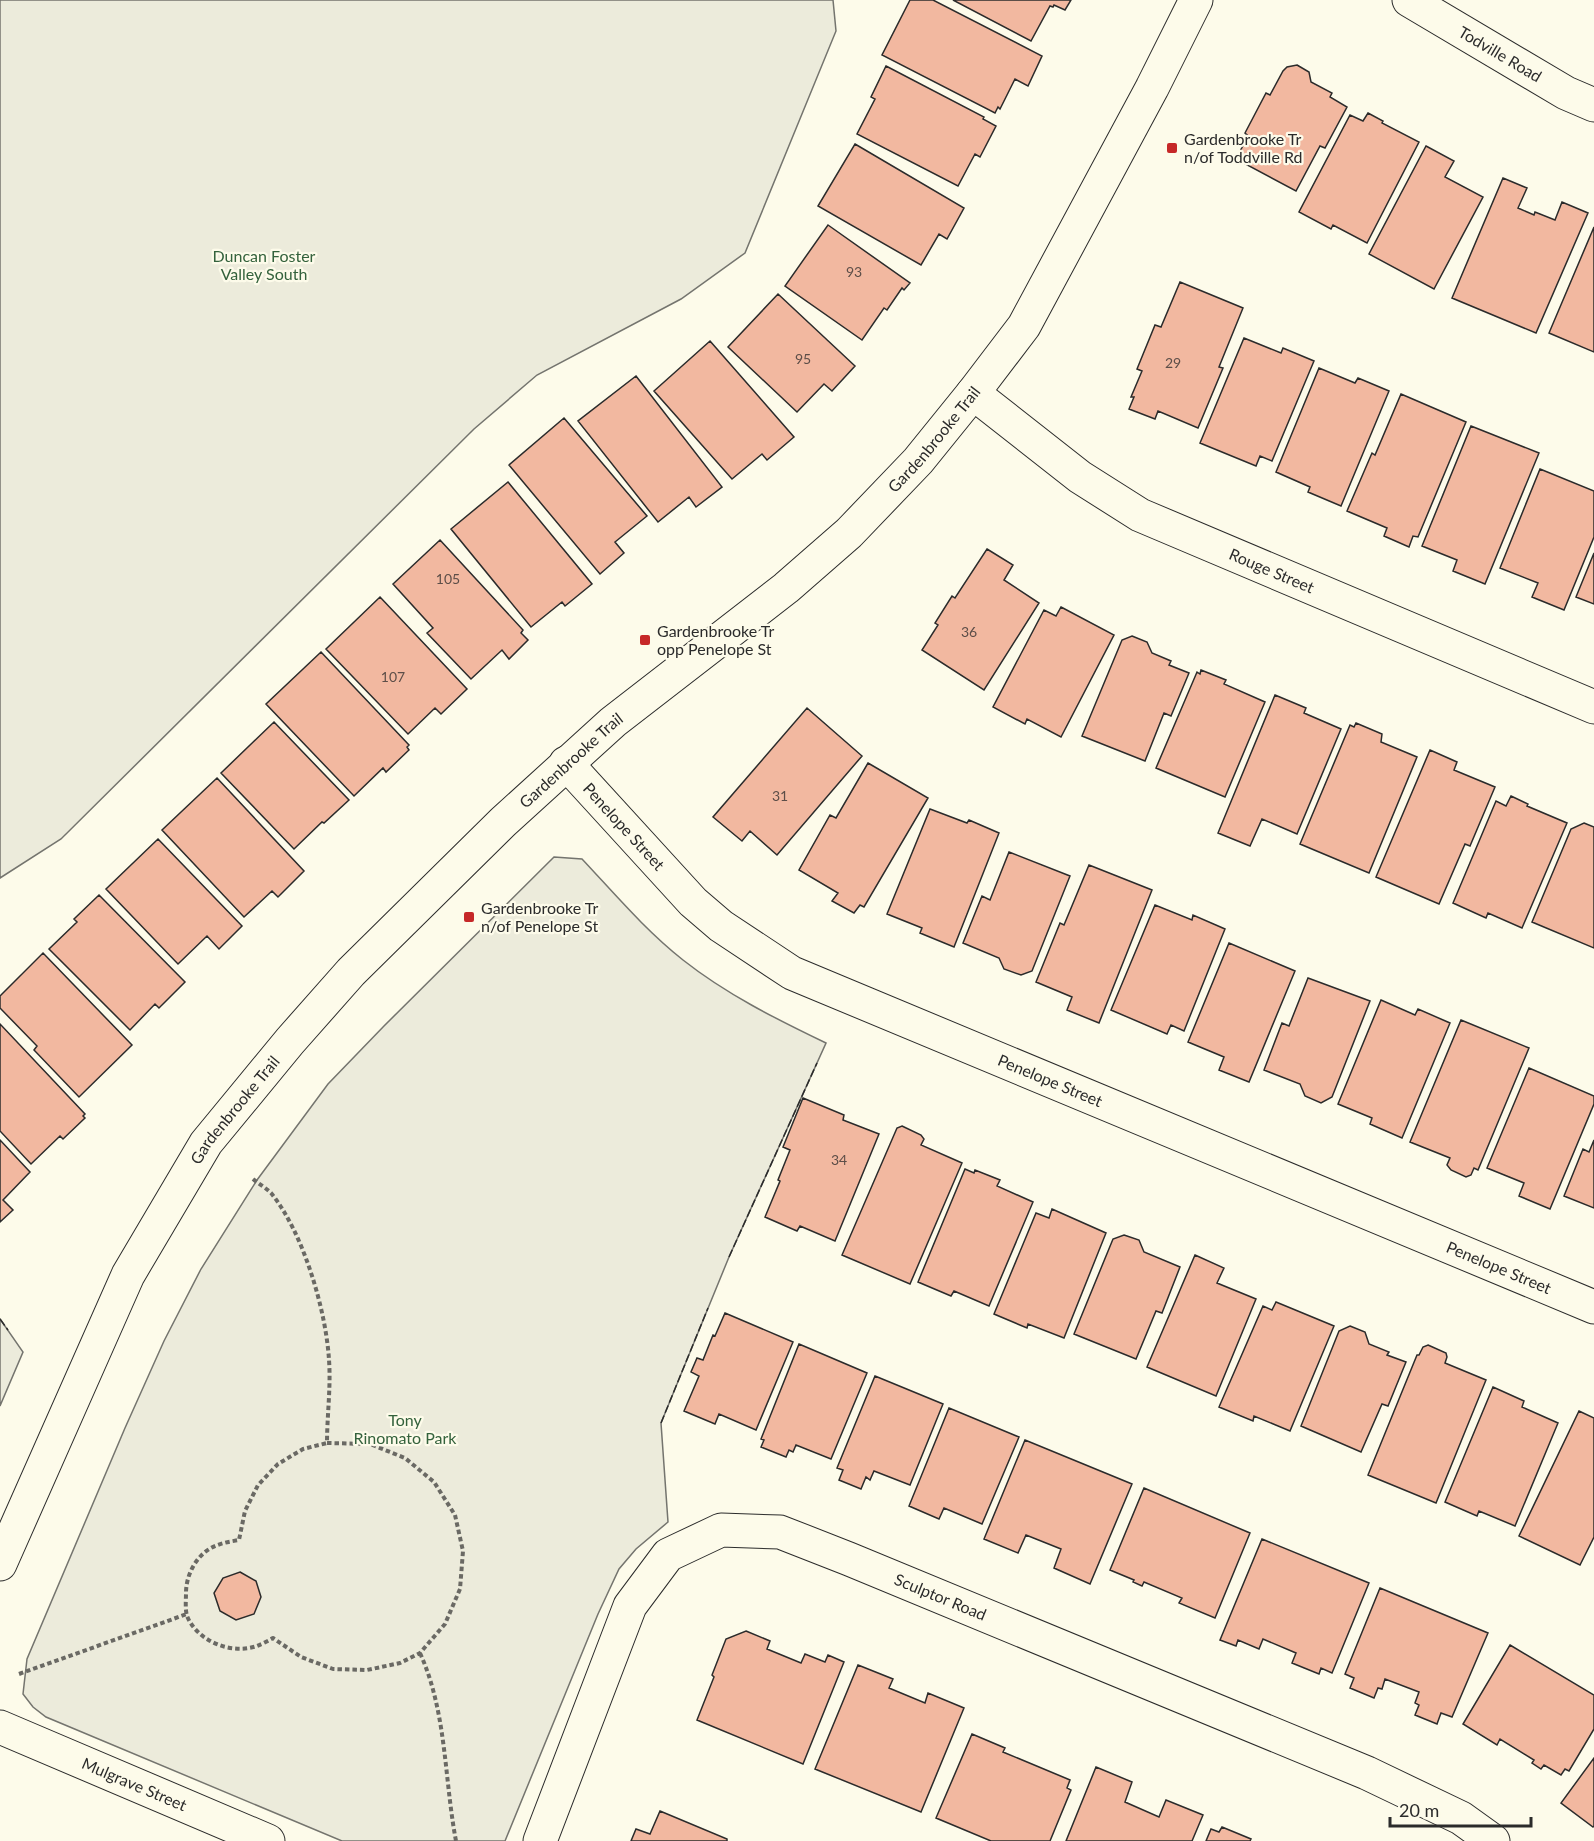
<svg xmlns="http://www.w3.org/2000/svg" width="1594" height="1841" viewBox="0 0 1594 1841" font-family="Lato,sans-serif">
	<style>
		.green { fill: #ecebdb; stroke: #74746e; stroke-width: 1.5 }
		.building { fill: #f2b8a0; stroke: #2b2b2b; stroke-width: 1.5 }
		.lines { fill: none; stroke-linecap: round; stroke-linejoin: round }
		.minor-casing { stroke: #2b2b2b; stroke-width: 35 }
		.tertiary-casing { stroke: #2b2b2b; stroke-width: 35 }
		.path { stroke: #6a6964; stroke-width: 4; stroke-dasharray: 4.5 3; stroke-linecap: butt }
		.minor { stroke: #fdfbea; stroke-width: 33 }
		.tertiary { stroke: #fdfbea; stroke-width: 33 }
		.fence { stroke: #2b2b2b; stroke-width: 1.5; stroke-dasharray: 8 3; stroke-linecap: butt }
		.poi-dot { fill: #c62828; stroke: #fdfbea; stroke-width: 2 }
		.labels { text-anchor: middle; stroke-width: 4.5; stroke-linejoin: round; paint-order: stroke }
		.number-label { font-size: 14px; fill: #5d4e48 }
		.street-label { font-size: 16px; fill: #2b2b2b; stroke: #fdfbea }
		.poi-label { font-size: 16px; fill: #2b2b2b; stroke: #fdfbea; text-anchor: start }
		.park-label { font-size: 16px; fill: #34623c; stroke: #fdfbea }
	</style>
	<rect width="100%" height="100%" fill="#fdfbea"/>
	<path class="green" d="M 0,0 L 833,0 L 836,31 L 745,253 L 681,299 L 537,375 L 474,429 L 61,839 L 0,878 Z
		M 554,857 L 582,859 C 614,893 645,930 683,960 C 726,994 776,1019 826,1043 L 729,1257 L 661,1423 L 668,1522 L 636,1549 L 619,1569 L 598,1614 L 505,1841 L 342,1841 L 46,1717 L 33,1707 L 23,1694 L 27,1659 L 125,1428 L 164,1341 L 201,1269 L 257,1180 L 328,1084 L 384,1026 Z
		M 0,1319 L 23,1352 L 0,1406 Z"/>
	<path class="building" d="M 910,0 L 933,0 L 1042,56 L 1028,86 L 1015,79 L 1000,109 L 998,107 L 995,113 L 882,55 Z
		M 953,0 L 1071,0 L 1065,10 L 1054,5 L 1053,7 L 1050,6 L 1031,41 Z
		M 1297,65 L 1309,72 L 1311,82 L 1332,93 L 1330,97 L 1347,107 L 1325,148 L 1320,146 L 1296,191 L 1236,159 L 1248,136 L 1245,133 L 1266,93 L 1270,95 L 1283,71 L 1287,67 Z
		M 886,66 L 984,117 L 983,119 L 996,126 L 980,157 L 975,154 L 958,186 L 857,134 L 875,99 L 871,97 Z
		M 1368,113 L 1383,121 L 1382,123 L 1419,142 L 1367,243 L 1333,225 L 1331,229 L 1299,212 L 1350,115 L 1363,121 Z
		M 855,144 L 964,208 L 947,239 L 939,234 L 921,265 L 818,206 Z
		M 1426,146 L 1454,161 L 1445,177 L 1483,197 L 1434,289 L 1369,254 Z
		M 1503,178 L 1527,188 L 1518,208 L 1534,215 L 1535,212 L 1555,220 L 1562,202 L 1588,213 L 1536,333 L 1452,298 Z
		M 828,225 L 910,283 L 904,290 L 902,288 L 887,310 L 884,308 L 862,340 L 785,286 Z
		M 1594,227 L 1594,352 L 1549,333 Z
		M 1180,282 L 1243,308 L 1219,367 L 1223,368 L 1198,428 L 1158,411 L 1155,419 L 1129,409 L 1134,397 L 1131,397 L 1142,371 L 1137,369 L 1155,325 L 1161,327 Z
		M 778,294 L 855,366 L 832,391 L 824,384 L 797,412 L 728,347 Z
		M 1244,338 L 1281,353 L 1283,348 L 1314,361 L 1272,461 L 1260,456 L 1256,466 L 1200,443 Z
		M 710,341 L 794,437 L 767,460 L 762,454 L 732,479 L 654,391 Z
		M 1319,368 L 1355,383 L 1358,378 L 1389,391 L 1341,506 L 1308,492 L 1310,487 L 1276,472 Z
		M 636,376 L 722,487 L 696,507 L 689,497 L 658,522 L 578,421 Z
		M 1401,394 L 1466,422 L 1418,537 L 1413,536 L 1409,547 L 1384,536 L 1387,528 L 1347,511 L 1372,453 L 1375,455 Z
		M 564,418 L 647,516 L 615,542 L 624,553 L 600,574 L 509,465 Z
		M 1471,426 L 1539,453 L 1485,584 L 1453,571 L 1457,560 L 1422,546 Z
		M 1540,469 L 1594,491 L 1594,537 L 1564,610 L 1532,597 L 1538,583 L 1500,568 Z
		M 508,482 L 592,584 L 565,606 L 562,602 L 531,627 L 451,529 Z
		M 440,540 L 523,630 L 521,633 L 528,640 L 509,659 L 502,650 L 471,679 L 427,633 L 433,628 L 393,584 Z
		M 987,549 L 1013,565 L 1004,580 L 1039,603 L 984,690 L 922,650 L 938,625 L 935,623 L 952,596 L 955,598 Z
		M 1594,553 L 1594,604 L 1576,597 Z
		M 380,597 L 467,689 L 441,714 L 435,708 L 408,734 L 326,649 Z
		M 1061,607 L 1114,635 L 1061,737 L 1027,719 L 1025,724 L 993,707 L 1044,610 L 1056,616 Z
		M 1132,636 L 1147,642 L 1152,653 L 1171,661 L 1169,665 L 1189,673 L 1171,716 L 1164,713 L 1145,761 L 1082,736 L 1122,640 Z
		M 321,652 L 409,745 L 407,747 L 409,750 L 386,772 L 383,768 L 354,796 L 266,704 Z
		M 1201,670 L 1226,680 L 1224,684 L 1265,702 L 1225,797 L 1156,768 L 1197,672 L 1200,674 Z
		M 1275,695 L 1306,708 L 1304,713 L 1341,729 L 1297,834 L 1262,819 L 1250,846 L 1218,833 Z
		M 807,708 L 862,756 L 777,855 L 750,831 L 742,841 L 713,817 Z
		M 274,722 L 349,800 L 324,823 L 322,822 L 294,849 L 221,773 Z
		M 1356,723 L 1382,734 L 1381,742 L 1417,757 L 1369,873 L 1300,844 L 1350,725 L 1354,727 Z
		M 1430,750 L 1457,762 L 1454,770 L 1495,787 L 1470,846 L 1465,844 L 1439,904 L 1376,877 Z
		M 868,763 L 928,798 L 864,907 L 860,905 L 854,913 L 832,901 L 838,893 L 799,870 L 830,815 L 836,818 Z
		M 217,778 L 304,871 L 278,897 L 272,891 L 244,917 L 162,830 Z
		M 1511,796 L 1528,804 L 1527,806 L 1567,823 L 1522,928 L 1488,913 L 1486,918 L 1453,903 L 1496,801 L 1506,806 Z
		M 930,809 L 967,823 L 969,820 L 999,833 L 954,947 L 920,933 L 922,928 L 887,914 Z
		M 1584,823 L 1594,827 L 1594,948 L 1532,922 L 1571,829 Z
		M 158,839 L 242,926 L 219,949 L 207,936 L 178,964 L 106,889 Z
		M 1009,852 L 1070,876 L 1032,971 L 1021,975 L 1004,969 L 999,958 L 963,943 L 982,896 L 990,900 Z
		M 1089,865 L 1152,890 L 1099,1023 L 1067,1010 L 1072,997 L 1036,982 L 1060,923 L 1064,925 Z
		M 99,895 L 185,982 L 159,1008 L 155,1004 L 130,1030 L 49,949 L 77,922 L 74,919 Z
		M 1155,905 L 1192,920 L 1193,915 L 1225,929 L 1184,1031 L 1171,1025 L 1167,1034 L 1111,1010 Z
		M 1229,943 L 1295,971 L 1249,1082 L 1219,1070 L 1224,1057 L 1188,1042 Z
		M 43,953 L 132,1045 L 79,1097 L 34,1050 L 37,1046 L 0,1008 L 0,996 Z
		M 1308,978 L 1370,1001 L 1332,1097 L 1321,1103 L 1305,1096 L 1300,1084 L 1264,1070 L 1282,1023 L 1289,1026 Z
		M 1381,1000 L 1415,1015 L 1418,1009 L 1450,1023 L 1402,1138 L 1370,1124 L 1372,1118 L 1338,1104 Z
		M 1461,1020 L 1529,1048 L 1478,1170 L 1474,1168 L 1471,1175 L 1466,1177 L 1451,1170 L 1447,1165 L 1450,1158 L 1410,1142 Z
		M 0,1024 L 85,1114 L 83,1116 L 85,1118 L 63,1139 L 60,1136 L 31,1164 L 0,1131 Z
		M 1529,1068 L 1594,1096 L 1594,1104 L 1550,1209 L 1519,1196 L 1524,1183 L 1487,1168 Z
		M 803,1098 L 844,1115 L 843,1120 L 879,1134 L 835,1241 L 800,1226 L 797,1231 L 765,1217 L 780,1181 L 778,1180 L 790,1150 L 783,1147 Z
		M 902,1126 L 921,1135 L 924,1139 L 921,1145 L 962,1163 L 910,1284 L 842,1255 L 897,1128 Z
		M 0,1140 L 30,1172 L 3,1200 L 13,1210 L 0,1222 Z
		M 1594,1140 L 1594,1208 L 1564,1196 L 1583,1149 L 1589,1152 Z
		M 965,1169 L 974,1173 L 975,1170 L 1000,1180 L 997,1186 L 1033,1202 L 989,1306 L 954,1291 L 951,1296 L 918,1282 Z
		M 1052,1209 L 1106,1233 L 1064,1338 L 1028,1324 L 1027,1328 L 994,1314 L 1036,1213 L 1049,1218 Z
		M 1124,1235 L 1139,1240 L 1144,1252 L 1180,1267 L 1162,1313 L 1156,1311 L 1136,1359 L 1074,1334 L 1113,1239 Z
		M 1195,1255 L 1224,1268 L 1217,1283 L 1256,1299 L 1216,1396 L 1147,1367 Z
		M 1276,1302 L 1334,1326 L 1290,1431 L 1254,1416 L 1253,1421 L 1219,1407 L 1263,1306 L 1272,1310 Z
		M 725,1313 L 793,1342 L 756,1430 L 719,1414 L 715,1424 L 684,1411 L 699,1376 L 691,1372 L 697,1358 L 703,1360 L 713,1335 L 715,1336 Z
		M 1350,1326 L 1365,1332 L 1369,1344 L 1389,1352 L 1387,1355 L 1406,1362 L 1388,1406 L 1382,1404 L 1361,1452 L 1301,1426 L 1339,1331 Z
		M 799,1344 L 867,1373 L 831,1459 L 796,1445 L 793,1452 L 789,1450 L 786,1457 L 761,1447 L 764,1440 L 761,1439 Z
		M 1428,1345 L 1446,1353 L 1447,1357 L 1445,1363 L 1486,1380 L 1436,1503 L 1368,1475 L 1417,1355 L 1419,1355 L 1423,1347 Z
		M 875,1376 L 943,1404 L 910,1485 L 874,1471 L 870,1480 L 866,1477 L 861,1489 L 839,1480 L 843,1470 L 837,1468 Z
		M 1493,1387 L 1524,1401 L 1522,1407 L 1558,1423 L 1515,1526 L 1479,1511 L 1477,1516 L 1445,1502 Z
		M 949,1408 L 1019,1437 L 982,1524 L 944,1508 L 939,1519 L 909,1506 Z
		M 1579,1411 L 1594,1418 L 1594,1537 L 1580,1565 L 1519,1536 Z
		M 1025,1440 L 1132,1484 L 1090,1584 L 1054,1568 L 1061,1549 L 1026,1535 L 1018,1553 L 984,1539 Z
		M 1144,1488 L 1250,1533 L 1215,1618 L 1179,1603 L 1182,1598 L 1144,1582 L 1142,1586 L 1133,1582 L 1134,1580 L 1110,1570 Z
		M 1262,1539 L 1369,1583 L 1332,1673 L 1321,1668 L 1319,1674 L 1292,1663 L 1296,1653 L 1263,1639 L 1259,1649 L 1238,1640 L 1236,1646 L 1220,1640 Z
		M 240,1572 L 256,1581 L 261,1597 L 254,1614 L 236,1620 L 220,1611 L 214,1593 L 223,1578 Z
		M 1380,1588 L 1488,1633 L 1452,1717 L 1441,1713 L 1437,1724 L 1415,1715 L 1419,1705 L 1415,1703 L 1419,1692 L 1385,1679 L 1382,1689 L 1378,1688 L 1374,1698 L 1350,1688 L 1354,1678 L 1345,1674 Z
		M 746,1631 L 770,1641 L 767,1649 L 801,1663 L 805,1654 L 825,1662 L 828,1655 L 844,1662 L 803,1764 L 697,1720 L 714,1677 L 712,1675 L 726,1639 Z
		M 1510,1645 L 1594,1695 L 1594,1729 L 1569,1771 L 1565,1769 L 1561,1775 L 1544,1765 L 1541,1769 L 1532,1763 L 1534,1760 L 1500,1739 L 1497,1745 L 1463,1724 Z
		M 858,1665 L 893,1679 L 889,1688 L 925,1703 L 928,1693 L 964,1708 L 921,1812 L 815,1769 Z
		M 972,1734 L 1005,1748 L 1003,1752 L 1070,1780 L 1067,1788 L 1071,1790 L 1050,1841 L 991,1841 L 936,1818 Z
		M 1594,1758 L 1594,1826 L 1593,1827 L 1561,1803 Z
		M 1096,1767 L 1132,1782 L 1125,1802 L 1159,1817 L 1166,1800 L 1203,1815 L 1192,1841 L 1066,1841 Z
		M 660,1811 L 727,1839 L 727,1841 L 631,1841 L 636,1829 L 650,1834 Z
		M 1222,1827 L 1251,1839 L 1250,1841 L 1206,1841 L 1211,1829 L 1219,1832 Z"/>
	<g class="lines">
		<g class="minor-casing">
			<g id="minor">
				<path id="s1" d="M 1409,0 L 1566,93 L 1594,105"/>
				<path id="s2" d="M 973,393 L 1080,477 L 1140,515 L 1594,707"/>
				<path id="s3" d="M 566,763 L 693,902 L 721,926 L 792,973 L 1594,1307"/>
				<path id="s4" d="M 0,1727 L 268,1841"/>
				<path id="s5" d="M 540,1841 L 630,1606 L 668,1555 L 721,1530 L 780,1532 L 849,1559 L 1367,1773 L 1461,1818 L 1493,1841"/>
			</g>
		</g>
		<g class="tertiary-casing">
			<g id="tertiary">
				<path id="s6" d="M 0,1564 L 128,1275 L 206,1143 L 290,1041 L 351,972 L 503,822 L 613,722 L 786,588 L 849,533 L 918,461 L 973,393 L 1024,326 L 1152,88 L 1196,0"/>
			</g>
		</g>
		<path class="path" d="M 253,1179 C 259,1184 266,1188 271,1193 C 303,1232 326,1310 329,1360 C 331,1387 327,1416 327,1443
			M 327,1443 L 370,1444 L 405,1458 L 434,1482 L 455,1515 L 463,1551 L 460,1589 L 445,1624 L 420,1653 L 400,1663 L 367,1670 L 333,1669 L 301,1657 L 273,1638 C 268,1641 262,1644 257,1646 C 231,1655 197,1641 187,1616 C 185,1609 186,1600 186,1593 C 186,1578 193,1562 205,1552 C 215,1544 227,1542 239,1540 L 245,1511 L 258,1485 L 278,1464 L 303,1449 Z
			M 420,1653 C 447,1713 444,1778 456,1841
			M 19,1674 L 187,1614"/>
		<use href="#minor" class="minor"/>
		<use href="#tertiary" class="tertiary"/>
		<path class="fence" d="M 729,1257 L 817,1063
			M 0,1319 L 8,1330
			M 661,1423 L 708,1308"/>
	</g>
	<g class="poi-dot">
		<rect x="1166" y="142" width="12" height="12" rx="3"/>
		<rect x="639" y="634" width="12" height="12" rx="3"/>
		<rect x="463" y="911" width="12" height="12" rx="3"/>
	</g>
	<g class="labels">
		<g class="number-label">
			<text x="854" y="277">93</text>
			<text x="803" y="364">95</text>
			<text x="1173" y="368">29</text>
			<text x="448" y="584">105</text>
			<text x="969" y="637">36</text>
			<text x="393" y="682">107</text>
			<text x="780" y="801">31</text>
			<text x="839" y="1165">34</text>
		</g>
		<g class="street-label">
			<text dy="6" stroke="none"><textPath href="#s1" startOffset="106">Todville Road</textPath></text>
			<text dy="6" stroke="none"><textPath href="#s6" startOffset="1485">Gardenbrooke Trail</textPath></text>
			<text dy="6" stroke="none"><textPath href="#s2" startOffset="350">Rouge Street</textPath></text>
			<text dy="6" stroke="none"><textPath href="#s6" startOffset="999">Gardenbrooke Trail</textPath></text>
			<text dy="6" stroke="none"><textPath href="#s3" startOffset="86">Penelope Street</textPath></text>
			<text dy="6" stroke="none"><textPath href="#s3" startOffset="590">Penelope Street</textPath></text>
			<text dy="6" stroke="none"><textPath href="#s6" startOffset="513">Gardenbrooke Trail</textPath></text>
			<text dy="6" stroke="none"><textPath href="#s3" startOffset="1076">Penelope Street</textPath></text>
			<text dy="6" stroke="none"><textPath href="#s5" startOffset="606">Sculptor Road</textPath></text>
			<text dy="6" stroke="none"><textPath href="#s4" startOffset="146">Mulgrave Street</textPath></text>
		</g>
		<g class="poi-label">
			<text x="1184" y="145">Gardenbrooke Tr<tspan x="1184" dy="18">n/of Toddville Rd</tspan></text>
			<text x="657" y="637">Gardenbrooke Tr<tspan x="657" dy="18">opp Penelope St</tspan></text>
			<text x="481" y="914">Gardenbrooke Tr<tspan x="481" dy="18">n/of Penelope St</tspan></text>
		</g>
		<g class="park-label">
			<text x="264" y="262">Duncan Foster<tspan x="264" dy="18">Valley South</tspan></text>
			<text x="405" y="1426">Tony<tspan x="405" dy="18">Rinomato Park</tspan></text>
		</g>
	</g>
	<path d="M1390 1817v9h141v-9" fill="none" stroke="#2b2b2b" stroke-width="3"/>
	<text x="1399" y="1817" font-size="18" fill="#2b2b2b" stroke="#fdfbea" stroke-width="4.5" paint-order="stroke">20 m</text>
</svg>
